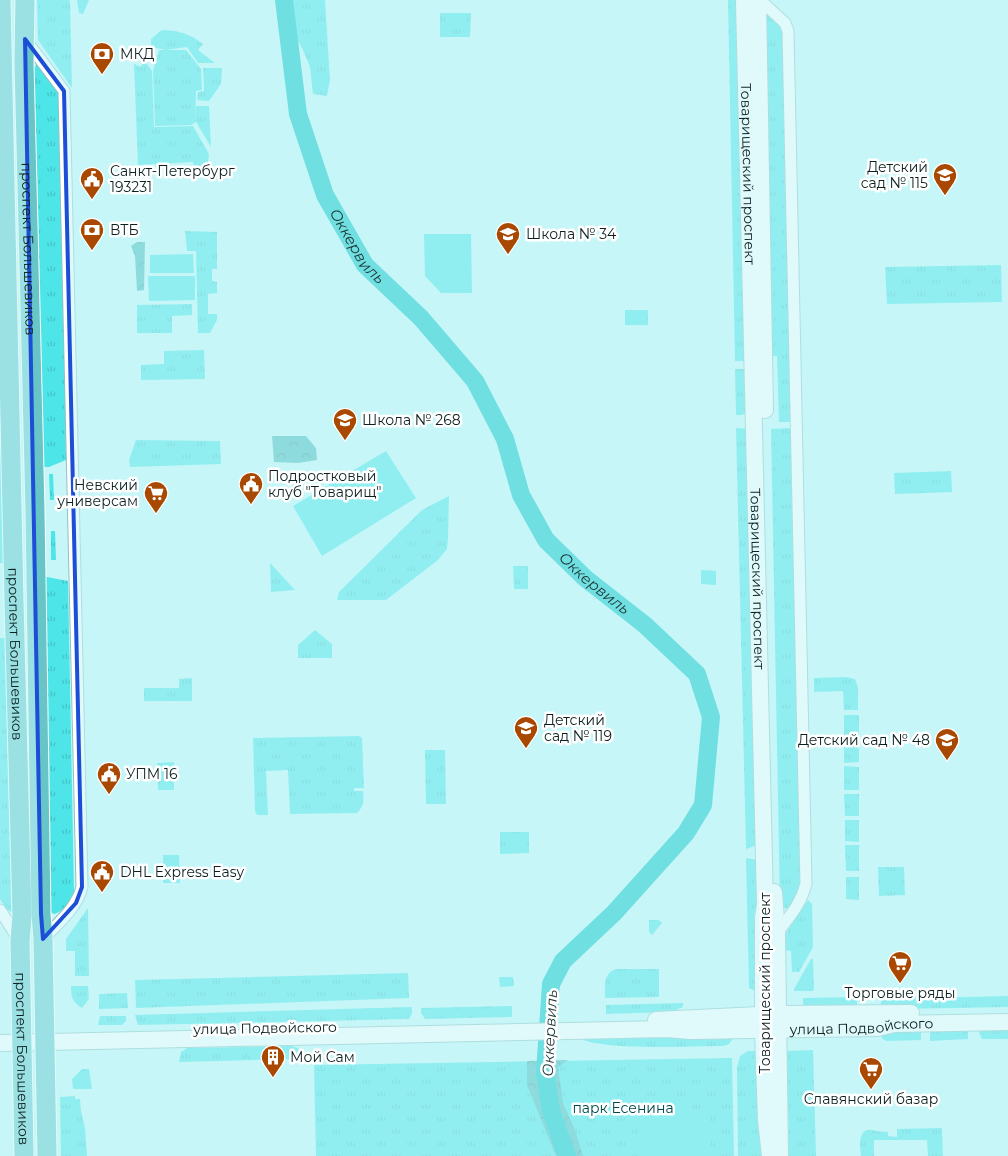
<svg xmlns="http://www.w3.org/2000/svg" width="1008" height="1156" viewBox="0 0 1008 1156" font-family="Montserrat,sans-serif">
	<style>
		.grass { fill: url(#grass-tufts) }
		.forest { fill: url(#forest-crowns) }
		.pitch { fill: #4ee5e8 }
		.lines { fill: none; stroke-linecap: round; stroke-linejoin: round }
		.river { stroke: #08c3c6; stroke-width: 18 }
		.street-casing { stroke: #92c1c1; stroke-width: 13 }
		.secondary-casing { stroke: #92c1c1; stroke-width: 18 }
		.primary-casing { stroke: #fff; stroke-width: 21 }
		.street { stroke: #fff; stroke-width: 11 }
		.secondary { stroke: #fff; stroke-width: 16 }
		.primary { stroke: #67c5c7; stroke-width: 19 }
		.marked { fill: none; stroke: #1d4ed8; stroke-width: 4; stroke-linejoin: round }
		.labels { text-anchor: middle; stroke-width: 5; stroke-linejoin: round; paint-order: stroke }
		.poi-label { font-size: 14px; fill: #0d2021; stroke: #fff; text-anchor: start }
		.street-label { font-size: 14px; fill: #0d2021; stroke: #fff }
		.park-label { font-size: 14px; fill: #00494a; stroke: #fff }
		.water-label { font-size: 15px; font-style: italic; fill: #1d3636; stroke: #fff }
	</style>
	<defs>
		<pattern id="grass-tufts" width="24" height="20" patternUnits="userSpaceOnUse" patternTransform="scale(1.25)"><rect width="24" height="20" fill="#4ee5e8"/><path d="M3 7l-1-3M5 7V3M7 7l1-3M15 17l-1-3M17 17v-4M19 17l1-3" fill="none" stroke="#43c4c7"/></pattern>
		<pattern id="forest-crowns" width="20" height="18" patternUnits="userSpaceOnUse" patternTransform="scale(1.25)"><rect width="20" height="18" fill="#4ababd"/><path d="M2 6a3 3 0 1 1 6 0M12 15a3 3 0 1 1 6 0" fill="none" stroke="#3c9799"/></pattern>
	</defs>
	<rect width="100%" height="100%" fill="#c6f6f7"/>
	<path class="grass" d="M 37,0 L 69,0 L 70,2 L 72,88 L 38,40 Z
		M 77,0 L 89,0 L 83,14 L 79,13 Z
		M 290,0 L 325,0 L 330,80 L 327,96 L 313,94 L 310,67 L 303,50 L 294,34 Z
		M 728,0 L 739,0 L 748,361 L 735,361 Z
		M 764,10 L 780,25 L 782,30 L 791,422 L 779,422 L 777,356 L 769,356 Z
		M 440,13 L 471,13 L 470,37 L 440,37 Z
		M 162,30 C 178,30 190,34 203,44 L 198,50 L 215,63 L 198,63 L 187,47 L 166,50 L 151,47 L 151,39 Z
		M 159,50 L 186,50 L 201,69 L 202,90 L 196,91 L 195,121 L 196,106 L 209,106 L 211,147 L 196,122 L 191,125 L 155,126 L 153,71 Z
		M 144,60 L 152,71 L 154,127 L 193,126 L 209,154 L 207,170 L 194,169 L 193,162 L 138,165 L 134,64 L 141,67 Z
		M 37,64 L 60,92 L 66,460 L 49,467 L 40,467 L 33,69 Z
		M 203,68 L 222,68 L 221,84 L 209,101 L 197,100 L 198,92 L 204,91 Z
		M 185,231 L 217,232 L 217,269 L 212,269 L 212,281 L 217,282 L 217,293 L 208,294 L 208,314 L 217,314 L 217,320 L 210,333 L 198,333 L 196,251 L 187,251 Z
		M 1001,265 L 1002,302 L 887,304 L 885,267 Z
		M 192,304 L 192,315 L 172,316 L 172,333 L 137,333 L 137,305 Z
		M 625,310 L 648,310 L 648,325 L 625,325 Z
		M 0,348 L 5,563 L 0,563 Z
		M 204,350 L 205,379 L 141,380 L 141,365 L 164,364 L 164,351 Z
		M 735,369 L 748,369 L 748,412 L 742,415 L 736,415 Z
		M 736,428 L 749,429 L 758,845 L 746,849 Z
		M 791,428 L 801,887 L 791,907 C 786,909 784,909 780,905 L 771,429 Z
		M 136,440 L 220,441 L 221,464 L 130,467 L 129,460 Z
		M 951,471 L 952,492 L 895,494 L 894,473 Z
		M 49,474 L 53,474 L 54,500 L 50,500 Z
		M 449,496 L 448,538 L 447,549 L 438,560 L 386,600 L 337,600 L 339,592 L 422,510 Z
		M 51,531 L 55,531 L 56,560 L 51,560 Z
		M 270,563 L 295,590 L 271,592 Z
		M 513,566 L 528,566 L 528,589 L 514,589 Z
		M 701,570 L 716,571 L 716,585 L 701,584 Z
		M 42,576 L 68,581 L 74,891 C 70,900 64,912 54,914 L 50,912 Z
		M 315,630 L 332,644 L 332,658 L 298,658 L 298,645 Z
		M 0,638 L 6,638 L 12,912 L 7,910 L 0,899 Z
		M 846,677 L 855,679 L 858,687 L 858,710 L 844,710 L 843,691 L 814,692 L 814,678 Z
		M 192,678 L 192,701 L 144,701 L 144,688 L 179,688 L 179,679 Z
		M 844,715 L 859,715 L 859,735 L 844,735 Z
		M 359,736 L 362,738 L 364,788 L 354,788 L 354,791 L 363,791 C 364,801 364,806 357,813 L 290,814 L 288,770 L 266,771 L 268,815 L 257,815 L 255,811 L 253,738 Z
		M 844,739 L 859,740 L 859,762 L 844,763 Z
		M 425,750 L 445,750 L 446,804 L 426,804 Z
		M 174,762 L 174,790 L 158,790 L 157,763 Z
		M 844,766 L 859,767 L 859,790 L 844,790 Z
		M 844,794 L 859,794 L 859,816 L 845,816 Z
		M 845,820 L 859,820 L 859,842 L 845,841 Z
		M 500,832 L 529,832 L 529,853 L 500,854 Z
		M 845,845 L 859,845 L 859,871 L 846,871 Z
		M 163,855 L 179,855 L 180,883 L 163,883 Z
		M 746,858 L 758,860 L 759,896 L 754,916 L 755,991 L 749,988 Z
		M 878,867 L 904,867 L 905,895 L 879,896 Z
		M 846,877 L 859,877 L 859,900 L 846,899 Z
		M 808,900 L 812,904 L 813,947 L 799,972 L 792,972 L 791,951 L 785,950 L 785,939 L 787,931 Z
		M 88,908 L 89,976 L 75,976 L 75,951 L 66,951 L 66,939 Z
		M 649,920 L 659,920 L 662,923 L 652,935 L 649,932 Z
		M 811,959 L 813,959 L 814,990 L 812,991 L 794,991 L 794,989 Z
		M 616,969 L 659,969 L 659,997 L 605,998 C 605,987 603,973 616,969 Z
		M 408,973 L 409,998 L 136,1008 L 135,980 Z
		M 499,977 L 513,977 L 514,986 L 500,987 Z
		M 71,986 L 88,986 L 89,999 L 82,1008 C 72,1002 71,997 71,986 Z
		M 127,993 L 128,1008 L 99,1009 L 99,994 Z
		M 1008,996 L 1008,1007 L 895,1009 L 881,1005 L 881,999 Z
		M 857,997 L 857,1005 L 803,1006 L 803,998 Z
		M 683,1003 L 683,1007 L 671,1012 L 606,1014 L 606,1005 Z
		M 512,1006 L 512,1017 L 425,1019 L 421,1013 L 421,1008 Z
		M 412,1007 L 412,1013 L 409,1019 L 138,1025 L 135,1015 Z
		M 100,1016 L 126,1016 L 126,1021 L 122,1025 L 98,1025 Z
		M 968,1028 L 968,1039 L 930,1041 L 930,1030 Z
		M 977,1028 L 1008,1028 L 1008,1039 L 982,1039 Z
		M 921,1029 L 921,1040 L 887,1041 L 882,1039 L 881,1034 L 900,1030 Z
		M 575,1036 L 735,1036 L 729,1044 L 723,1046 C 691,1046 598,1052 575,1036 Z
		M 291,1046 L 298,1048 L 299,1051 L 296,1059 L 179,1062 L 181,1052 L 187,1048 Z
		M 813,1050 L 816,1156 L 789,1156 L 787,1051 Z
		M 748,1051 L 755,1051 L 759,1126 L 764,1156 L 738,1156 L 737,1067 L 740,1056 Z
		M 732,1058 L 734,1156 L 316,1156 L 314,1065 Z
		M 82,1069 L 89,1069 L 92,1089 L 73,1089 L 72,1079 Z
		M 75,1096 L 75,1099 L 80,1099 L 81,1111 L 85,1128 L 87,1156 L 61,1156 L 60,1097 Z
		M 942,1128 L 943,1156 L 928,1156 L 927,1140 L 874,1140 L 874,1156 L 861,1156 C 860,1147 857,1128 872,1130 C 877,1131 882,1132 888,1132 L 888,1136 L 897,1137 L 897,1129 Z"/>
	<path class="forest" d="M 137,242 L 145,242 L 144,290 L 137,291 L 135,256 L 131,246 Z
		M 272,436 L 306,436 L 316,448 L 317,460 L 298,463 L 274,462 Z
		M 568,1060 L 558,1067 L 563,1103 L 575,1130 L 583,1156 L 556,1156 L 527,1085 L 527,1061 Z"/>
	<path class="pitch" d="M 424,234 L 471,234 L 472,293 L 441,293 L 425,276 Z
		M 193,254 L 194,273 L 150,273 L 150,255 Z
		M 148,276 L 195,276 L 195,300 L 149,301 Z
		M 386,451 L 416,498 L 322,556 L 293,506 Z
		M 710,1114 L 711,1156 L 639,1156 L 638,1116 Z"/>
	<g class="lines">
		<path class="river" id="s1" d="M 284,0 L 298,114 L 325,195 L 365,265 L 421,318 L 475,381 L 505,439 L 521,495 L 546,540 L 585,578 L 645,625 L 697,674 L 711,717 L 703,805 L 686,833 L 614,913 L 563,961 L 551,984 L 545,1072 L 551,1111 L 567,1156"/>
		<g class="street-casing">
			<path id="street" d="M 760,0 L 785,23 L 788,31 L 806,884 C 801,904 789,917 777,933
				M 25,39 L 64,91 L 82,887 C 77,908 57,924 43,939
				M 0,910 L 19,940"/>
		</g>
		<g class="secondary-casing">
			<g id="secondary">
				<path id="s2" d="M 744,0 L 765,904 L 763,918 L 763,1030 L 766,1120 L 770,1156"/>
				<path d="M 758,0 L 765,410"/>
				<path d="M 774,892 L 777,933 L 780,1156"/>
				<path d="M 656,1020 L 778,1014 L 911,1013"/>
				<path id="s3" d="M 0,1043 L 666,1029 L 692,1031 L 878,1028 L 894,1024 L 1008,1022"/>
			</g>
		</g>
		<g class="primary-casing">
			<g id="primary">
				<path id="s4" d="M 1,0 L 14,601 L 22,916 L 20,941 L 24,1156"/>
				<path id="s5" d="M 25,0 L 24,63 L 35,510 L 41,914 L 43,939 L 47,1156"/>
			</g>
		</g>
		<use href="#street" class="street"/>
		<use href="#secondary" class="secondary"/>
		<use href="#primary" class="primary"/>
	</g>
	<path d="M0 0H1008V1156H0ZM 25,39 L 64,91 L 82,887 L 76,903 L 43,939 L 41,914 Z" fill="#c6f6f7" fill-opacity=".55" fill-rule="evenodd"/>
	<path class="marked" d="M 25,39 L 64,91 L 82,887 L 76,903 L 43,939 L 41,914 Z"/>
	<defs>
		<g id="bank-pin" transform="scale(1.25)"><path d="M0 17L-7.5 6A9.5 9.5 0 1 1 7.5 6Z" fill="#a94801" stroke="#fff"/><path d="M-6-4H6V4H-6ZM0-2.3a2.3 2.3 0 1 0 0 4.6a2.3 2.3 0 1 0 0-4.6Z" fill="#fff"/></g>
		<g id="school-pin" transform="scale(1.25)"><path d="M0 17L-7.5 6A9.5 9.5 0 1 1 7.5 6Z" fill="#a94801" stroke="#fff"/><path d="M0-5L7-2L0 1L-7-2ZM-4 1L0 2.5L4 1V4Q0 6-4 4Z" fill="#fff"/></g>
		<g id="civic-pin" transform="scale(1.25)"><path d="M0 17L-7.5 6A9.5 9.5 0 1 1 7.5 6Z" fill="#a94801" stroke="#fff"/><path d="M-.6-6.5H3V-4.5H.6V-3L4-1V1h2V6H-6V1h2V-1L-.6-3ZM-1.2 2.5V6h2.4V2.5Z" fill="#fff"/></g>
		<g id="supermarket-pin" transform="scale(1.25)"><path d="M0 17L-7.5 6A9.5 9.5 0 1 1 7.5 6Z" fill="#a94801" stroke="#fff"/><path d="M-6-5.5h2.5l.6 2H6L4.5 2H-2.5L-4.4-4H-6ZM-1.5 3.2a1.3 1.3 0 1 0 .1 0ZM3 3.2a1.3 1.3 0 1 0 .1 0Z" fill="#fff"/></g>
		<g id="building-pin" transform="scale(1.25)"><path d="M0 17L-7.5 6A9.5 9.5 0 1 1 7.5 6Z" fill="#a94801" stroke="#fff"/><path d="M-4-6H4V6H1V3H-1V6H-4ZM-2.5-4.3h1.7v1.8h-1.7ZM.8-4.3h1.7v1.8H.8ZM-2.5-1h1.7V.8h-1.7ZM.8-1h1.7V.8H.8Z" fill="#fff"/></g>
	</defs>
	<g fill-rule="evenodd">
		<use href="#bank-pin" x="102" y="54"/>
		<use href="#school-pin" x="945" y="175"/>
		<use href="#civic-pin" x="92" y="179"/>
		<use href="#bank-pin" x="92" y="230"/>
		<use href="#school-pin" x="508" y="234"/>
		<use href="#school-pin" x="345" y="420"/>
		<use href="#civic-pin" x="251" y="484"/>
		<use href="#supermarket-pin" x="156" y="493"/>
		<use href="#school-pin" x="526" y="728"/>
		<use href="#school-pin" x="947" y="740"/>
		<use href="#civic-pin" x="109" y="774"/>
		<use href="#civic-pin" x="102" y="872"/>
		<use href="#supermarket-pin" x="900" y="963"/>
		<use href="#building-pin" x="273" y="1057"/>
		<use href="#supermarket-pin" x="871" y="1069"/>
	</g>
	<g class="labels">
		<g class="poi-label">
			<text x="120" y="59">МКД</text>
			<text x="928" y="172" text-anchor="end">Детский<tspan x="928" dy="16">сад № 115</tspan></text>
			<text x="110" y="176">Санкт-Петербург<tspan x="110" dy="16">193231</tspan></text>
			<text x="110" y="235">ВТБ</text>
			<text x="526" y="239">Школа № 34</text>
			<text x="362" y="425">Школа № 268</text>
			<text x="268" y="481">Подростковый<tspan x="268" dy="16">клуб "Товарищ"</tspan></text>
			<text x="138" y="490" text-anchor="end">Невский<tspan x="138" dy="16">универсам</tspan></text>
			<text x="544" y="725">Детский<tspan x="544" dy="16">сад № 119</tspan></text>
			<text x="930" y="745" text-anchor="end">Детский сад № 48</text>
			<text x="126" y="779">УПМ 16</text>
			<text x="120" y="877">DHL Express Easy</text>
			<text x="900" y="998" text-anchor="middle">Торговые ряды</text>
			<text x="290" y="1062">Мой Сам</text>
			<text x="871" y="1104" text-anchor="middle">Славянский базар</text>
		</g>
		<g class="street-label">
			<text dy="5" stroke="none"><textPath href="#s2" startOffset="174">Товарищеский проспект</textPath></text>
			<text dy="5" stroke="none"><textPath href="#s5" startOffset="249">проспект Большевиков</textPath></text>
			<text dy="5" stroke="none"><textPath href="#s2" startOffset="579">Товарищеский проспект</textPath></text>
			<text dy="5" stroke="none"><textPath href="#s4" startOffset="654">проспект Большевиков</textPath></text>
			<text transform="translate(765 983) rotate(-90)" y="5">Товарищеский проспект</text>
			<text dy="5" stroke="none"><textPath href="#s3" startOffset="862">улица Подвойского</textPath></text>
			<text transform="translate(265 1028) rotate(-1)" y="5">улица Подвойского</text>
			<text dy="5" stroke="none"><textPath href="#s4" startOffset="1059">проспект Большевиков</textPath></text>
		</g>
		<g class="park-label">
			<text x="623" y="1113">парк Есенина</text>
		</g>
		<g class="water-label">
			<text dy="5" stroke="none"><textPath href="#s1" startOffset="261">Оккервиль</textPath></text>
			<text dy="5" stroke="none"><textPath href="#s1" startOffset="681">Оккервиль</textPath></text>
			<text transform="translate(550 1033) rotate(-87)" y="5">Оккервиль</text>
		</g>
	</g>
</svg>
